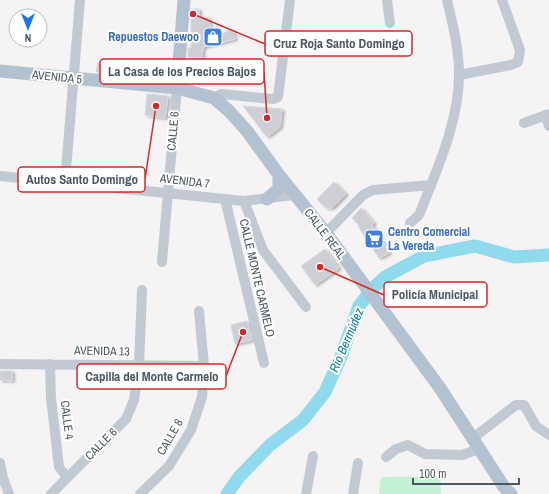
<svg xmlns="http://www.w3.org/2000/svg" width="549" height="494" viewBox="0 0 549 494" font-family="'Archivo Narrow',sans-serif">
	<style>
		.green { fill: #c3f1d5 }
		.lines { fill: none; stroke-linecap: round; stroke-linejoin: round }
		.river { stroke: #90daee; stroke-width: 13 }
		.building { fill: #cdcfd5; stroke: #d7d9de; filter: url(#shadow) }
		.minor { stroke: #c1cad2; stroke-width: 10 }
		.major { stroke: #b3c2d1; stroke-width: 13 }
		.labels { text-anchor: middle; stroke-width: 4; stroke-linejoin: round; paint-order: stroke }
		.shop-label { font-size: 12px; font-weight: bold; fill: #366cbe; stroke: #fff; text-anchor: end }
		.street-label { font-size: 12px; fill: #4a5661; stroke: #fff }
		.water-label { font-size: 13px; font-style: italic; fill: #0c7c9b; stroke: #fff }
		.leader { fill: none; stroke: #d62828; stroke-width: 1.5 }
		.callout-dot { fill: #d62828; stroke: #fff; stroke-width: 1.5 }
		.callout { fill: #fff; stroke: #d62828; stroke-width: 1.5 }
		.callout-label { font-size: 13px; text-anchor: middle; font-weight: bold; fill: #4a5661 }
	</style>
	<defs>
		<filter id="shadow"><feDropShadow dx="2.5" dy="1.5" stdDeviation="1" flood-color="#0004"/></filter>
	</defs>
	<rect width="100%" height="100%" fill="#f5f3f3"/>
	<path class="green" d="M 440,476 L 441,494 L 379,494 L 381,477 Z"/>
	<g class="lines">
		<path class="river" d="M 227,494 L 239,477 L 270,445 L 303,420 L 325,392 L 341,357 L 359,306 L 373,288 L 385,277 L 424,256 L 475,246 L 514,257 L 549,255"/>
	</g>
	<path class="building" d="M 191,9 L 199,9 L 199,18 L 208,17 L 212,35 L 220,35 L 232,29 L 235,39 L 203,47 L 202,58 L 188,57 L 188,48 L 191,48 Z
		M 98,63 L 109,64 L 108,73 L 96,72 Z
		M 147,94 L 168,96 L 165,118 L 145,115 Z
		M 243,106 L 282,109 L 280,127 L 267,137 Z
		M 334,182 L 346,194 L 332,208 L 326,208 L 317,199 Z
		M 361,208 L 374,223 L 372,225 L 389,253 L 379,258 L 358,226 L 359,225 L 352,218 Z
		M 325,249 L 339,268 L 315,285 L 301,266 Z
		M 247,321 L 252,340 L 235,344 L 231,325 Z
		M 0,371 L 12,371 L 12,381 L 0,380 Z"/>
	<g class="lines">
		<path class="minor" d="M 387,0 L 390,23
			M 459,75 L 511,65 L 518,62 L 520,50 L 502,0
			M 214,98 L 221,94 L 273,99 L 278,97 L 290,0
			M 545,115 L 549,126
			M 524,123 L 549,114
			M 0,176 L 244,201 L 295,195
			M 65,182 L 80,0
			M 225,199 L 264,363
			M 244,201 L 263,250 L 306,307
			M 410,223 L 419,215 C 436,172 459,122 459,75 C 459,49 453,25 447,0
			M 326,233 L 363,195 L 373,190 L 431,185
			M 162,262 L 177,88
			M 0,364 L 204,366
			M 50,364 L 51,398 L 59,467 L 67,477
			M 473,438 L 516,405 L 524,405 L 536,426 L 549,435
			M 386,457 L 396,449 L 408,445 L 425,454 L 462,455 L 479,449
			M 0,463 L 3,478 L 9,494
			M 51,494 L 126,419 L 134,400 L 139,365 L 142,290
			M 140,494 L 169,466 L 191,430 L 202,397 L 204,366 L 199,311
			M 306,494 L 313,456
			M 353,494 L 358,463"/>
		<path class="major" d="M 0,71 L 177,88 L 214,98 L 229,111 L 247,131 L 279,175 L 326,233 L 440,388 L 504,487 L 511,494
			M 177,88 L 184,0
			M 267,199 L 279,189 L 279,175"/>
	</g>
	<defs>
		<g id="shop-square" transform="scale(1)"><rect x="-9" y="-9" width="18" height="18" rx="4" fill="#3f7fe0" stroke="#fff"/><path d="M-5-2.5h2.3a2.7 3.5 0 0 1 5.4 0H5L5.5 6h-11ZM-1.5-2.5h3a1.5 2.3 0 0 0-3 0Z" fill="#fff"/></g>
		<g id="supermarket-square" transform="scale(1)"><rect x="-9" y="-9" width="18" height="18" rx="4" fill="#3f7fe0" stroke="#fff"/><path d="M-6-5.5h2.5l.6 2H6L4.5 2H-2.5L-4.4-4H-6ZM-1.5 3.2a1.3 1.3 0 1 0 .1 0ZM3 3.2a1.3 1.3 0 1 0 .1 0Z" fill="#fff"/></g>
	</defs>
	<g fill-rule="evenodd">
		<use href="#shop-square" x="213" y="37"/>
		<use href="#supermarket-square" x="374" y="239"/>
	</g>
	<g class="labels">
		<g class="shop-label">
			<text x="199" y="41">Repuestos Daewoo</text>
			<text x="388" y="236" text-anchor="start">Centro Comercial<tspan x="388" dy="14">La Vereda</tspan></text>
		</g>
		<g class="street-label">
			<text transform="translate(57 77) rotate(6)" y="4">AVENIDA 5</text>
			<text transform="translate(173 131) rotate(-85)" y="4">CALLE 6</text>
			<text transform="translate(185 181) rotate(7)" y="4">AVENIDA 7</text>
			<text transform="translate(325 234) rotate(53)" y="4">CALLE REAL</text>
			<text transform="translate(257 278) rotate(77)" y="4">CALLE MONTE CARMELO</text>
			<text transform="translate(102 351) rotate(1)" y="4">AVENIDA 13</text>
			<text transform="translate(67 420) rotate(83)" y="4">CALLE 4</text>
			<text transform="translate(170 437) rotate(-60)" y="4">CALLE 8</text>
			<text transform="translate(101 444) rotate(-45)" y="4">CALLE 6</text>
		</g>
		<g class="water-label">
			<text transform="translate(346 340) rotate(-67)" y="5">Río Bermúdez</text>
		</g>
	</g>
	<path class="leader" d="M193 14L265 44M267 118L264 72M156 106L145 179M320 267L384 295M243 332L226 376"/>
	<g class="callout-dot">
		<circle cx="193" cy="14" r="4"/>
		<circle cx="267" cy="118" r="4"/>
		<circle cx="156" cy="106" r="4"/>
		<circle cx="320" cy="267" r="4"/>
		<circle cx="243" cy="332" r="4"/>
	</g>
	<g class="callout">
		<rect x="265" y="31" width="147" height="25" rx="4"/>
		<rect x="100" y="59" width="164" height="25" rx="4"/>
		<rect x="18" y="167" width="127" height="25" rx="4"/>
		<rect x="384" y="282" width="103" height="25" rx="4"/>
		<rect x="77" y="364" width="149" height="25" rx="4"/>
	</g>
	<g class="callout-label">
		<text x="339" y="48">Cruz Roja Santo Domingo</text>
		<text x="182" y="76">La Casa de los Precios Bajos</text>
		<text x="82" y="184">Autos Santo Domingo</text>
		<text x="435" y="299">Policía Municipal</text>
		<text x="152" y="381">Capilla del Monte Carmelo</text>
	</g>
	<g transform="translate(28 28) rotate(180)"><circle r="19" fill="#ffffff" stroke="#b7bbc0"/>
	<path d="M0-3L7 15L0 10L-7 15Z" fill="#1a73e8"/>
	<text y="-6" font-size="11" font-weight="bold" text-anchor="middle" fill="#4a5661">N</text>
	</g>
	<path d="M413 478v6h106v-6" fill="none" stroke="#4a5661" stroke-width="2"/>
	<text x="419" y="478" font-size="12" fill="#4a5661" stroke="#ffffff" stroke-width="3" paint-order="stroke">100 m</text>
</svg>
